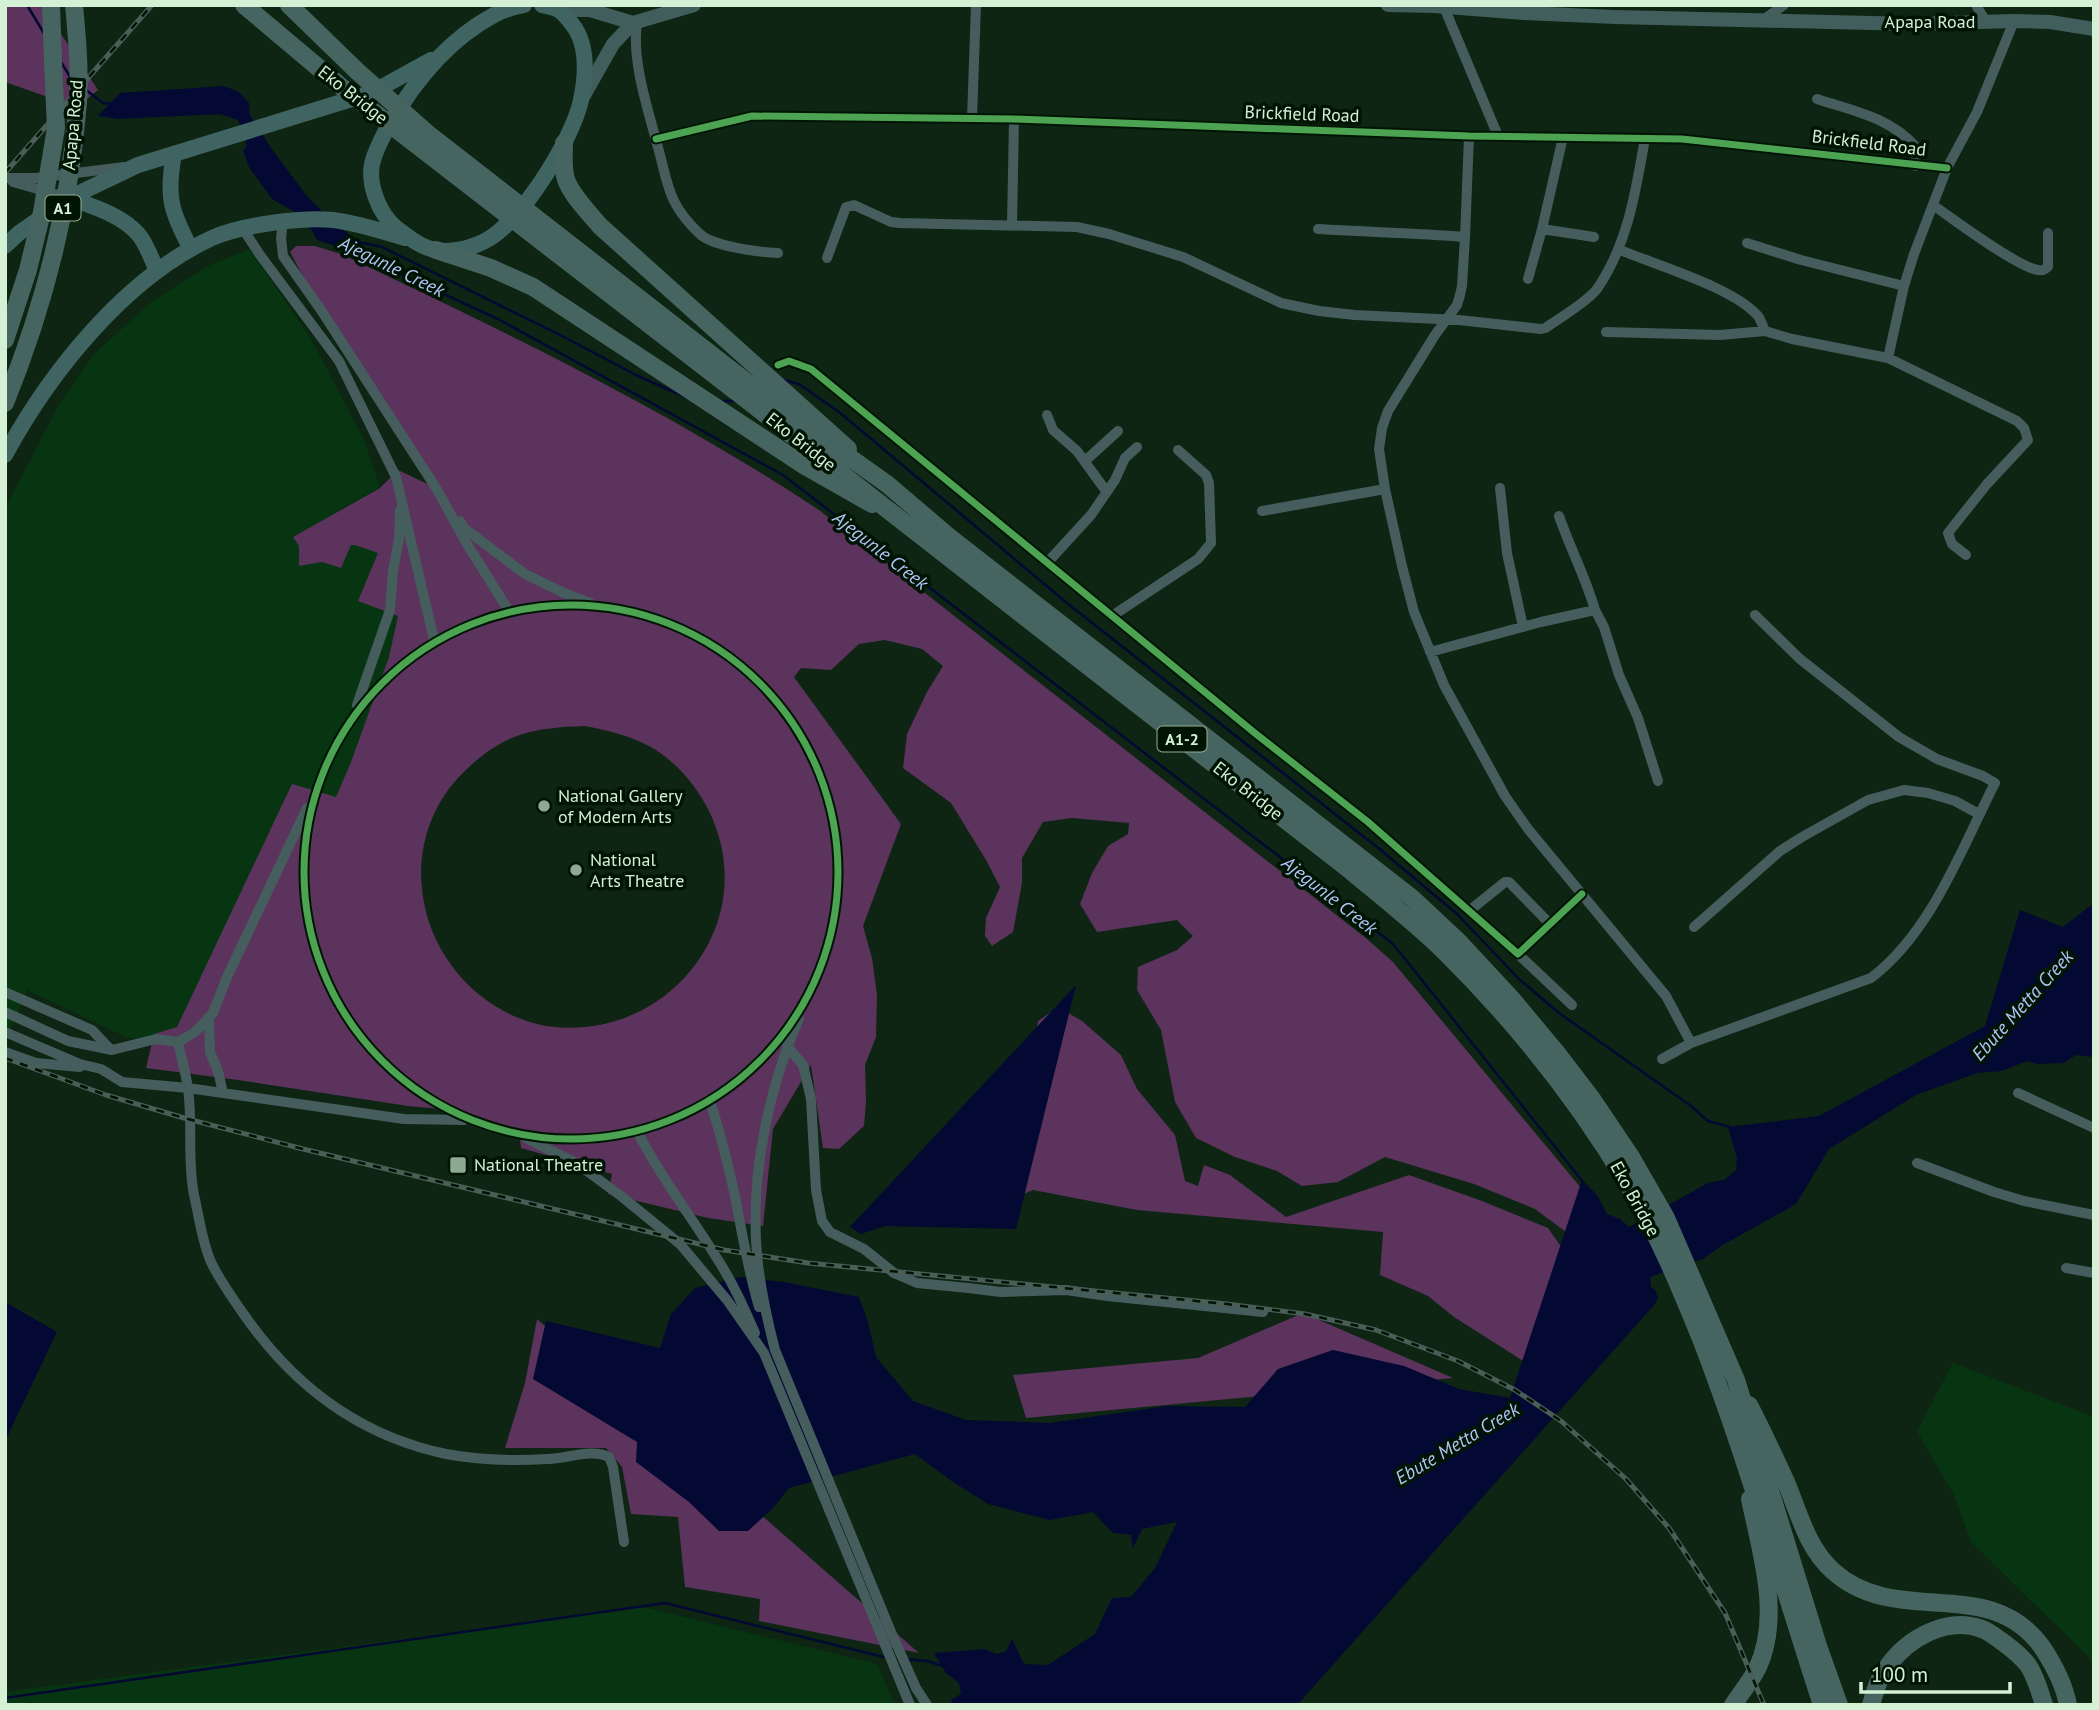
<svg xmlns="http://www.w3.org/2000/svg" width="2099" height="1710" viewBox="0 0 2099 1710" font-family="'PT Sans',sans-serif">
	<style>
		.built { fill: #083511 }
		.green { fill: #5b335c; fill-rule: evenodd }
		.water { fill: #030933 }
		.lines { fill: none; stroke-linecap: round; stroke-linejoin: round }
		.stream { stroke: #030933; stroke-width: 2.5 }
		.street { stroke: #455d5d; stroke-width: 10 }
		.secondary { stroke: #415e5c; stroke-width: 14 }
		.primary { stroke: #406462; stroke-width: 16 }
		.highway { stroke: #466560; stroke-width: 18 }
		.rail-casing { stroke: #4a5e58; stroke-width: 5 }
		.rail { stroke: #011403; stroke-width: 2.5; stroke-dasharray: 8; stroke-linecap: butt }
		.highway-bridge { stroke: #466560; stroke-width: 18 }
		.cycleway-casing { stroke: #011403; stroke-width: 11 }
		.cycleway { stroke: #4ca352; stroke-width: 7 }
		.poi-dot { fill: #8ea991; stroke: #011403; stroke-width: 2.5 }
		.labels { text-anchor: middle; stroke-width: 7; stroke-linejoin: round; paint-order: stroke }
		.shield { fill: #011403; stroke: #95ae96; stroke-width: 2 }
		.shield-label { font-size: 16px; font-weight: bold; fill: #d4f0d5 }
		.street-label { font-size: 18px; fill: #d4f0d5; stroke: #011403 }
		.poi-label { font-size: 18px; fill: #d4f0d5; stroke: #011403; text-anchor: start }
		.water-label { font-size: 19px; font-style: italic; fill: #b2c7f9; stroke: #011403 }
	</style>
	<rect width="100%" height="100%" fill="#0d2512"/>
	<path class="built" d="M 249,249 L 310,337 L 364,440 L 380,487 L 293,537 L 299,546 L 299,565 L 322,562 L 352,540 L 381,552 L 407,614 L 361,763 L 183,1030 L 157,1039 L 128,1038 L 27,990 L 5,1043 L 5,509 L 56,410 L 93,355 L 151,302 L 210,265 Z
		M 1953,1363 L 2094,1417 L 2094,1662 L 1971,1542 L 1954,1495 L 1917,1431 Z
		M 643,1607 L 877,1664 L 895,1705 L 5,1705 L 5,1692 Z"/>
	<path class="green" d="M 5,5 L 46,5 L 63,37 L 98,90 L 87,99 L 82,109 L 5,82 Z
		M 296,246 L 315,246 L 341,254 C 504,331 668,410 819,510 L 1367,939 L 1393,962 L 1581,1188 L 1574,1238 L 1535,1209 L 1474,1184 L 1385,1157 L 1338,1182 L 1302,1186 L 1277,1171 L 1235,1157 L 1196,1138 L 1175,1102 L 1161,1030 L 1137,990 L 1138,967 L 1177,950 L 1193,936 L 1177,920 L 1097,932 L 1080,904 L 1092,873 L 1108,846 L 1128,834 L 1129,823 L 1072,818 L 1043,822 L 1022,858 L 1022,883 L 1013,932 L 992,946 L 985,936 L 986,918 L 1000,887 L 986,860 L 951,803 L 903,768 L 907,734 L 927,692 L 943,666 L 922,649 L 885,640 L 859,644 L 831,670 L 801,668 L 794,677 L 901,824 L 863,926 L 872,958 L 877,995 L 876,1037 L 865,1065 L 866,1101 L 864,1126 L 839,1149 L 823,1148 L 811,1065 L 773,1129 L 763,1226 L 708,1218 L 608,1194 L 612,1174 L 521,1148 L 519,1130 L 463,1111 L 408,1106 L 238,1080 L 146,1068 L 154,1034 L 177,1027 L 292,784 L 336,797 L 351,762 L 389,657 L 398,616 L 358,601 L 378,553 L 355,545 L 351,545 L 341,568 L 322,562 L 299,566 L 299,546 L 293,537 L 380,488 L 398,470 L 438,489 L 312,293 L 290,252 ZM 584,726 C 607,730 628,735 649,746 C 675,760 696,785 709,811 C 764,924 666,1044 546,1026 C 529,1023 511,1016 497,1007 C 412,956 393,836 468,768 C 482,755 498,743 517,736 C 539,728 561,727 584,726 Z
		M 1058,1007 L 1082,1021 L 1121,1055 L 1137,1089 L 1175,1135 L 1185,1181 L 1198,1186 L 1204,1165 L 1230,1175 L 1286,1217 L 1409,1175 L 1482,1201 L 1548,1228 L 1562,1248 L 1528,1364 L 1454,1317 L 1428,1296 L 1380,1275 L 1383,1232 L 1137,1210 L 1033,1190 L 1009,1200 L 1038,1021 Z
		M 1303,1313 L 1453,1378 L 1026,1418 L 1013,1375 L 1198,1358 Z
		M 537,1319 L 919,1653 L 759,1621 L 760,1599 L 685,1587 L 678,1517 L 631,1514 L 622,1467 L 606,1448 L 505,1448 L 525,1383 Z"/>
	<path class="water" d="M 224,86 L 239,92 L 249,103 L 250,115 L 271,148 L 306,195 L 336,225 L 357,240 L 361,246 L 354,252 L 317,240 L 312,231 L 293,211 L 272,199 L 249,167 L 243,151 L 247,146 L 238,120 L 220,114 L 118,119 L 98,116 L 120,93 Z
		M 2094,903 L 2094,1057 L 2076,1055 L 2064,1063 L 2037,1064 L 2027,1061 L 2002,1071 L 1977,1073 L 1916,1095 L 1829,1149 L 1796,1204 L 1721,1246 L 1703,1259 L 1650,1277 L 1651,1287 L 1655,1290 L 1658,1297 L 1655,1304 L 1297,1705 L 952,1705 L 951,1700 L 961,1694 L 959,1683 L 946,1673 L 934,1653 L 984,1649 L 997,1654 L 1006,1651 L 1012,1639 L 1024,1664 L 1048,1665 L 1095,1634 L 1112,1598 L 1131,1597 L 1155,1568 L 1177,1522 L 1142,1529 L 1133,1548 L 1131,1535 L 1113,1533 L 1093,1512 L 1050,1520 L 988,1504 L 950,1480 L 915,1454 L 789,1488 L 773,1508 L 748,1531 L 719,1531 L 689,1502 L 636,1462 L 637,1442 L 533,1379 L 546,1321 L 660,1348 L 671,1314 L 695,1288 L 741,1277 L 784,1282 L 859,1297 L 868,1322 L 876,1357 L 913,1401 L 966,1420 L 1050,1423 L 1167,1406 L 1245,1407 L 1278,1369 L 1333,1350 L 1404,1366 L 1459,1389 L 1510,1398 L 1582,1180 L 1597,1195 L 1607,1214 L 1620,1219 L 1629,1227 L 1708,1183 L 1724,1180 L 1736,1170 L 1737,1158 L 1728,1127 L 1819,1116 L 1985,1026 L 2020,910 L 2063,927 Z
		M 1076,985 L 1016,1229 L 885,1226 L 861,1234 L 850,1227 Z
		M 5,1302 L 57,1332 L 5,1441 Z"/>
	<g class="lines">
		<path class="stream" d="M 27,5 L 45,35
			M 61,62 L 72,80
			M 86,90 L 103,103 L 110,104
			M 358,242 L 382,247 L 562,336 L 638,376 L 690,399
			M 355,250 L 381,265 L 498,319 L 783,475 L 1393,944 L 1583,1182
			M 783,380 L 799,384 L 839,412 L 1067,603 L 1382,851 L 1457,914 L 1519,979 L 1559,1013 L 1691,1106 L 1708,1121 L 1730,1127
			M 721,401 L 735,401
			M 905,1659 L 927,1661 L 943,1666
			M 5,1698 L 665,1603 L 888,1658"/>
		<path class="street" d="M 1446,5 L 1444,7 L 1498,136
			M 1976,5 L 1986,22
			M 1763,20 L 1784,5
			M 637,23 C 631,63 650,115 660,155 C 664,170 667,187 674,201 C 680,213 691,226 701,235 C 716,247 759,252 778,253
			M 1817,99 C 1853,111 1889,117 1915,146 L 1916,166
			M 972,118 L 976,5
			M 1469,136 L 1465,237 L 1462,286 L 1460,295 L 1457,305 L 1435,335 L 1388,411 L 1382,428 L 1379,449 L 1385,489 L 1402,566 L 1414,612 L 1444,685 L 1505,796 L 1528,829 L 1666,996 L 1691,1043
			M 656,139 L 752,116 L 1014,119 L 1469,136 L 1682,139 L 1947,168
			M 5,178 L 36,178 L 124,167
			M 13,182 L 69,198
			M 1933,205 C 1953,219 2017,267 2038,270 C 2043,271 2043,270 2048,267 L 2048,233
			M 283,222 L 281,238 L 283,256 L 321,310 L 436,488 L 467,544 L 509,611
			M 1012,225 L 1014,119
			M 243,229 L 260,255 L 339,361 L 396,477 L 434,640
			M 1318,229 C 1367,232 1416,233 1465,237
			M 1542,229 L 1594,237
			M 1747,243 L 1801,260 L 1904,286
			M 1618,249 C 1655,265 1733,287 1758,316 C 1761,320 1763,327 1765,331
			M 827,258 L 846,207 L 854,205 L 891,222 L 900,223 L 1077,227 L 1109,234 L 1183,257 L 1281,303 L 1319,311 L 1355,315 L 1459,320 L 1541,329 L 1545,328 C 1559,319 1588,301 1597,289 C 1628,244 1636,190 1645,138
			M 1528,279 L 1542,229 L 1563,137
			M 1606,332 L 1720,335 L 1765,331 L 1792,339 L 1888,358 L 2017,421 L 2024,428 L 2028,440 L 1987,484 L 1948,533 L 1952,544 L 1966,555
			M 1888,358 L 1904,286 L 1914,254 L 1947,168 L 1977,112 L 2014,21
			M 778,365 L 789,361 L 811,369 L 1256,734 L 1368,822 L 1518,954 L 1582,894
			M 1047,415 L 1053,430 L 1077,451 L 1106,491
			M 1085,461 L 1118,431
			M 1500,488 L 1507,553 L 1523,627
			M 1262,511 L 1385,489
			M 1559,516 C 1570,548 1586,578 1595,610
			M 460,521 L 464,528 L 525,574 L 566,594 L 590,603
			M 1047,563 L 1091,515 L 1115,480 L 1125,458 L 1137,447
			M304 872a267 267 0 1 1 534 0a267 267 0 1 1-534 0Z
			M 1112,616 L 1198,559 L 1211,543 L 1209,483 L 1206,475 L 1178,450
			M 1430,652 L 1541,622 L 1595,610 L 1604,627 L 1619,675 L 1638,718 L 1658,781
			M 357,705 L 390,610 L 393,571 L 399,539 L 400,510
			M 1469,911 L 1505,882 L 1509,882 L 1550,924
			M 1694,927 L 1780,851 L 1802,837 L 1868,800 L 1904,790 L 1928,793 L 1955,801 L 1979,814
			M 1518,954 L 1572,1005
			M 5,992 L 92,1030 L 111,1050
			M 5,1012 L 68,1041 L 112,1050 L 156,1039 L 178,1042 L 195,1032 L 213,1013 L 227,977 L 307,808
			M 799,1018 C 768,1090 750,1177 757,1255 C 760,1287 767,1319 775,1350 L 891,1632 L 916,1688 L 927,1705
			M 209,1019 L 210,1052 L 218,1071 L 223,1093
			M 5,1032 L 80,1064 L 101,1069 L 122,1082 L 188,1088 L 404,1119 L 464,1120
			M 178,1042 C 181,1057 186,1073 188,1089 C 193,1124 187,1160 194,1195 C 199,1216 202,1242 211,1262 C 220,1281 233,1299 245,1316 C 294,1386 360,1436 446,1454 C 478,1460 514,1461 547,1459 C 567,1459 591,1448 609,1457 L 613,1467 L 624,1542
			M 787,1046 L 803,1065 L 811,1099 L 816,1190 L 822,1221 L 830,1232 L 864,1249 L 894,1273 L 917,1283 L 968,1288 L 1001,1292 L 1066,1290 L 1107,1296 L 1263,1312
			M 5,1052 L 36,1063 L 80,1067
			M 1662,1059 L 1691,1043 L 1871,978 C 1931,933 1962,848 1995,783 L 1983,776 L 1937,759 L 1899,737 L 1800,659 L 1755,615
			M 2018,1093 L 2094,1128
			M 710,1101 C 720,1132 728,1164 735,1196 C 742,1233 748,1270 759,1307
			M 637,1131 C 660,1177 692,1217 718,1260 C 733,1283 744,1308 755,1333
			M 526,1138 L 576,1163 L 621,1196 L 680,1244 L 727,1300 L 764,1353 L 910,1705
			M 1917,1163 L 1994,1192 L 2024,1201 L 2094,1215
			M 2066,1268 L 2094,1273"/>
		<path class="secondary" d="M 1388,5 L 1435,6 L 1524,13 L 1615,17 L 1913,24 L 2014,21 L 2050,22 L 2094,29
			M 560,10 L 590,10 L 633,23 L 694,5
			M 583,97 L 613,44 L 633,23"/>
		<path class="primary" d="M 524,5 C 514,7 503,10 494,15 C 449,39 414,82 389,125 C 382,138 375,150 372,164 C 368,185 379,213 395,227 C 407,236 421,248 436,250 C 450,253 471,248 483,242 C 519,226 573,139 581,100 C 586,76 588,44 572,24 C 561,10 559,8 542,5
			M 174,154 C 166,197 171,212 191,249
			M 69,198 C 94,207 122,215 139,235 C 147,245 152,260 157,271
			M 5,246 L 19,233 L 69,198 L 138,165 L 371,93 L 431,60
			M 5,455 C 50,372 125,278 212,238 C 241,225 301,217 333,220 C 357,223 382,231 405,238"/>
		<path class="highway" d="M 51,5 L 53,62
			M 564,143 C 564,155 562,170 567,182 C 574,198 589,213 600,226 L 848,449
			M 436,250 L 491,268 L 533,287 L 805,466 L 872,504
			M 1749,1405 C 1762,1430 1774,1456 1786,1482 C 1799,1513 1807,1548 1833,1571 C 1897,1629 1989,1573 2042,1647 C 2054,1665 2064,1683 2068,1705
			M 1733,1705 C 1741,1693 1750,1682 1757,1669 C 1782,1617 1761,1552 1750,1499
			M 1871,1705 C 1875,1691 1879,1677 1888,1666 C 1908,1638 1947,1616 1982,1629 C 1990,1632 1997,1638 2004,1643 C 2012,1649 2022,1657 2028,1665 C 2036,1677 2040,1692 2044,1705"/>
		<g class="rail-casing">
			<path id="rail" d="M 5,173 L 152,5
				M 5,1058 L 106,1095 L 184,1118 L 303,1149 L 724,1250 L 808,1263 L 1227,1304 L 1305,1314 L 1376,1330 L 1458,1361 L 1515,1390 L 1561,1421 L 1626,1479 L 1669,1528 L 1725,1613 L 1764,1705"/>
		</g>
		<use href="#rail" class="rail"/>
		<path class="highway-bridge" d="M 244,5 L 339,85 L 756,407 L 1351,871 C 1382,897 1414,922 1443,950 C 1514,1020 1578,1100 1629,1186 C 1658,1234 1680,1287 1701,1339 C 1747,1458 1782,1583 1822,1705
			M 289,5 L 357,71 L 427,133 L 776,405 L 887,484 L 948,536 L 1412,898 L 1459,942 L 1511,998 L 1556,1052 L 1592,1099 L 1631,1157 L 1666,1218 L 1736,1380 L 1818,1646 L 1839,1705
			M 5,340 L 28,270 L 42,212 L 56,128 L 53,62
			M 5,403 C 44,307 70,205 78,102 C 80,70 77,37 74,5"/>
		<g class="cycleway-casing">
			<path id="cycleway" d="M 656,139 L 752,116 L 1014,119 L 1469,136 L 1682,139 L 1947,168
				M 778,365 L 789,361 L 811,369 L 1256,734 L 1368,822 L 1518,954 L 1582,894
				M304 872a267 267 0 1 1 534 0a267 267 0 1 1-534 0Z"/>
		</g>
		<use href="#cycleway" class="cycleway"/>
	</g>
	<g class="poi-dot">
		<circle cx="544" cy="806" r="7"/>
		<circle cx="576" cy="870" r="7"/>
		<rect x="449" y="1156" width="18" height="18" rx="3.5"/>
	</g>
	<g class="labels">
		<g class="shield">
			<rect x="45.5" y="195.5" width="35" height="25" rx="5"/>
			<rect x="1157.5" y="726.5" width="49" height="25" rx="5"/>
		</g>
		<g class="shield-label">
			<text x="63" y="214">A1</text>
			<text x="1182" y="745">A1-2</text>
		</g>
		<g class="street-label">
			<text x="1930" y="28">Apapa Road</text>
			<text transform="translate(353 95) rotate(38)" y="6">Eko Bridge</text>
			<text transform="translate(1302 114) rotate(2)" y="6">Brickfield Road</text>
			<text transform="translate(73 125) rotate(-85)" y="6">Apapa Road</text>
			<text transform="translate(1869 143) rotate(7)" y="6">Brickfield Road</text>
			<text transform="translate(801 442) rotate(38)" y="6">Eko Bridge</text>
			<text transform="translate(1248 791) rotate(38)" y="6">Eko Bridge</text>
			<text transform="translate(1635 1199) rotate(61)" y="6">Eko Bridge</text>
		</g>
		<g class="poi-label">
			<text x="558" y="802">National Gallery<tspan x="558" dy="21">of Modern Arts</tspan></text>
			<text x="590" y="866">National<tspan x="590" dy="21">Arts Theatre</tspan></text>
			<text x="474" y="1171">National Theatre</text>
		</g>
		<g class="water-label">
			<text transform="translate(392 266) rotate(26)" y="7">Ajegunle Creek</text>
			<text transform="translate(881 550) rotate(38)" y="7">Ajegunle Creek</text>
			<text transform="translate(1330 895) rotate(38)" y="7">Ajegunle Creek</text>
			<text transform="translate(2022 1005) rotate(-48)" y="7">Ebute Metta Creek</text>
			<text transform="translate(1457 1443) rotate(-31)" y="7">Ebute Metta Creek</text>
		</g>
	</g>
	<rect width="2099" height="1710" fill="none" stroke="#d4f0d5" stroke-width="14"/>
	<path d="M1861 1682v10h149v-10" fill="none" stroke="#d4f0d5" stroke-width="3.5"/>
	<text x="1871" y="1682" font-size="21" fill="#d4f0d5" stroke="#011403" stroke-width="5" paint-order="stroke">100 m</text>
</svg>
